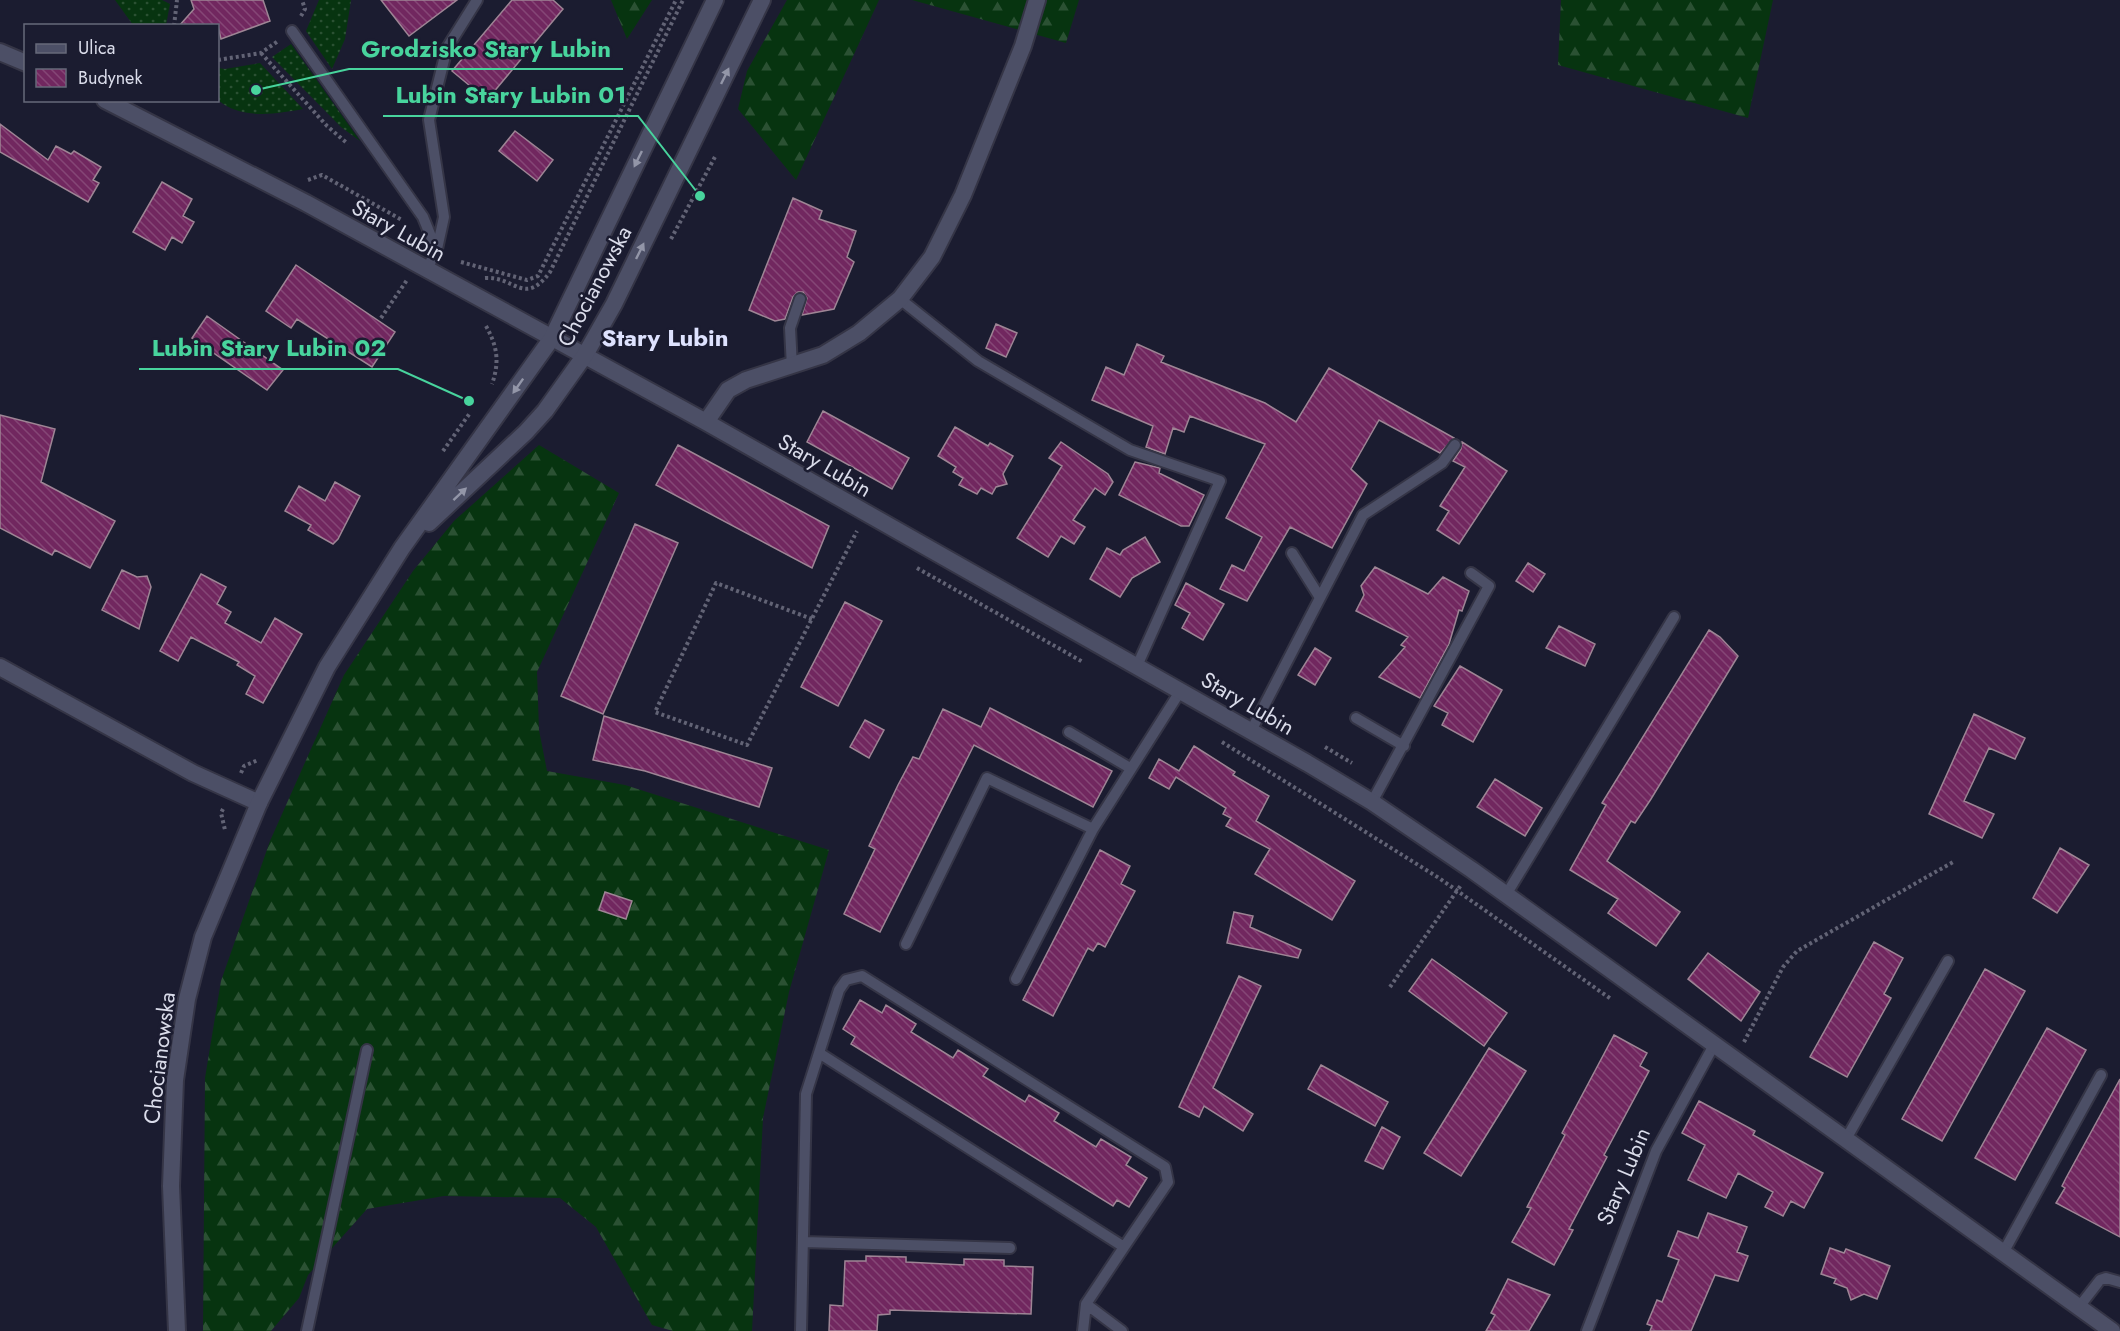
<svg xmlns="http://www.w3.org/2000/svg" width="2120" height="1331" viewBox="0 0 2120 1331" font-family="Jost,sans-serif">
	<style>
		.grass { fill: url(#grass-dots) }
		.forest { fill: url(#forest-firs) }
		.building { fill: url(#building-back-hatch); stroke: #9e8595; stroke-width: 1.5 }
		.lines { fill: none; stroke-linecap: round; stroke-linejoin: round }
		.service-casing { stroke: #353546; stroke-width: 14 }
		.minor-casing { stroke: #353546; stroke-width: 20 }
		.tertiary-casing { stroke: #353546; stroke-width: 20 }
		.path { stroke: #626375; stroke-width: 4; stroke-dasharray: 3 3; stroke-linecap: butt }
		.service { stroke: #4c4f66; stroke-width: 10 }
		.minor { stroke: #4c4f66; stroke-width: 16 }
		.tertiary { stroke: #4c4f66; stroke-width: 16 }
		.oneway { fill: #9396a8 }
		.labels { text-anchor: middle; stroke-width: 5; stroke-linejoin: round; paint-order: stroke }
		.street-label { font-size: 22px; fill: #dadcea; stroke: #1b1c30 }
		.neighbourhood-label { font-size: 24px; font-weight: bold; fill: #dee2fe; stroke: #1b1c30 }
		.leader { fill: none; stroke: #48d49d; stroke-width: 2 }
		.callout-dot { fill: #48d49d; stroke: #1b1c30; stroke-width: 2 }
		.callout-label { font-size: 24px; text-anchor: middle; font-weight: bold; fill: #48d49d; stroke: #1b1c30; stroke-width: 5; stroke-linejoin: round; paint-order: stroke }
	</style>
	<defs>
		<pattern id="grass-dots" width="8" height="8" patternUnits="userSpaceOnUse" patternTransform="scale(1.5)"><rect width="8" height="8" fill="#073410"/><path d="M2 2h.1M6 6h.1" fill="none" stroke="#2b5133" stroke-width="1.8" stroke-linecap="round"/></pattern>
		<pattern id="forest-firs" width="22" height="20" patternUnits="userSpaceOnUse" patternTransform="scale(1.5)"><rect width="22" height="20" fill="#073410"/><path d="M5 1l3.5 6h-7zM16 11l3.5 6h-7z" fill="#2b5133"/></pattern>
		<pattern id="building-back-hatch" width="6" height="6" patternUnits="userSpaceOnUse" patternTransform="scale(1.5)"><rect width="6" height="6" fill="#71275f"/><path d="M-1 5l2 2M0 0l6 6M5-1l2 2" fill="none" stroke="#854676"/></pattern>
	</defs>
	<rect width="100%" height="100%" fill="#1b1c30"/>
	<path class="grass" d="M 115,0 L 162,0 L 170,4 L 166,25 L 133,25 Z
		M 319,0 L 351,0 L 345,39 L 332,69 L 306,31 Z
		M 291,44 L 360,141 L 341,127 L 272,57 Z
		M 260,63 L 303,109 C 276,114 241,120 218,100 L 218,68 L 225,69 Z"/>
	<path class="forest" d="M 611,0 L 652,0 L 627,39 Z
		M 787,0 L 879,0 L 796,180 L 738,109 L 747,71 Z
		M 912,0 L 1079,0 L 1066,43 Z
		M 1561,0 L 1773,0 L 1748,118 L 1558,65 Z
		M 539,445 L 619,493 L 537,672 L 539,730 L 547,771 L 625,785 L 829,850 L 789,992 L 763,1118 L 752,1331 L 673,1331 L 652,1325 L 596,1227 L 560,1198 L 444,1196 L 367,1209 L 308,1275 L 299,1298 L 271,1331 L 203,1331 L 205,1078 L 221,981 L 270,841 L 344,675 L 413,571 L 454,521 Z"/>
	<path class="building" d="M 191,0 L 263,0 L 270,21 L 221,39 L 218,26 L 179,26 L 194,9 Z
		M 381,0 L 457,0 L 409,36 Z
		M 512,0 L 553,0 L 563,9 L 487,100 L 452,71 Z
		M 0,124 L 48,160 L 56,146 L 71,154 L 74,151 L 101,167 L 93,180 L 99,183 L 88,202 L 0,152 Z
		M 515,131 L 553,160 L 537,181 L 499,151 Z
		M 162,182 L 192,199 L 183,216 L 194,222 L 182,243 L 172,237 L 165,250 L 133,232 Z
		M 793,198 L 822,211 L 819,219 L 856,231 L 847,257 L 854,262 L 834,309 L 802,315 L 807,298 L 803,292 L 798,292 L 793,297 L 785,319 L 775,321 L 749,310 Z
		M 296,265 L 395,332 L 372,367 L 297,319 L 291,328 L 266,311 Z
		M 207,316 L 283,370 L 267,390 L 192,338 Z
		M 996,324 L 1017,333 L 1006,357 L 986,348 Z
		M 1137,344 L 1164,356 L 1161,362 L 1265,403 L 1296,422 L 1329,368 L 1454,438 L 1440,453 L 1379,420 L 1351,469 L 1367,484 L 1332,548 L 1290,527 L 1247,601 L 1220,589 L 1232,565 L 1244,571 L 1262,537 L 1226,518 L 1265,444 L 1190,416 L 1184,432 L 1173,428 L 1165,454 L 1146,447 L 1153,426 L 1092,400 L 1106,367 L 1124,375 Z
		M 823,411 L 909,458 L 892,489 L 807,442 Z
		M 0,415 L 55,429 L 41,482 L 115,521 L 90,568 L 55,550 L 52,555 L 0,528 Z
		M 955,427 L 988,446 L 990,443 L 1013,456 L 1003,474 L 1007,484 L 996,487 L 992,494 L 981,488 L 977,494 L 959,485 L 963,478 L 953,472 L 956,467 L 938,456 Z
		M 1061,442 L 1108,474 L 1113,482 L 1105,495 L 1095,488 L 1073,520 L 1085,527 L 1074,544 L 1061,536 L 1048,557 L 1017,538 L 1062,466 L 1049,458 Z
		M 1462,442 L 1507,471 L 1459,544 L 1437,530 L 1449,511 L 1440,506 L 1465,467 L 1453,461 L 1461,449 Z
		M 678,445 L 829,526 L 812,568 L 656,485 Z
		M 1135,462 L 1160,468 L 1159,473 L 1204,495 L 1189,526 L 1181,526 L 1119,495 Z
		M 335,482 L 360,496 L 338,539 L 333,544 L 308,530 L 311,525 L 285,511 L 299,486 L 325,501 Z
		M 635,524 L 678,543 L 603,714 L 561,696 Z
		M 1145,537 L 1160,562 L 1132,578 L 1120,597 L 1090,579 L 1107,548 L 1120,555 L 1123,550 Z
		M 1528,563 L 1545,574 L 1533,592 L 1516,581 Z
		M 1375,567 L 1428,594 L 1443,577 L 1469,591 L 1462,611 L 1459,610 L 1449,644 L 1420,698 L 1379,677 L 1405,647 L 1401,645 L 1408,637 L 1356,611 L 1364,595 L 1361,586 Z
		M 122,570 L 137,577 L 147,576 L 151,587 L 139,629 L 102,610 Z
		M 201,574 L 226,587 L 217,604 L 231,612 L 225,623 L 261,643 L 275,618 L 302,634 L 263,703 L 246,694 L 255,676 L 237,665 L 239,662 L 191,637 L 178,661 L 160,651 Z
		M 1186,583 L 1224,604 L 1203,640 L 1182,628 L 1190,613 L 1175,605 Z
		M 845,602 L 882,621 L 838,706 L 801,687 Z
		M 1559,626 L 1595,644 L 1585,666 L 1546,648 Z
		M 1709,630 L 1720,637 L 1738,656 L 1651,799 L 1635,823 L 1631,821 L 1607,861 L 1680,912 L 1656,946 L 1608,913 L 1618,899 L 1570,870 L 1606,805 L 1602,803 Z
		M 1315,648 L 1331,658 L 1315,685 L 1298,675 Z
		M 1460,666 L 1502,690 L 1473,742 L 1442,725 L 1448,713 L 1434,706 Z
		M 990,708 L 1112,771 L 1093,807 L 974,745 L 880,932 L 844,914 L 875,849 L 869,846 L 898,785 L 913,757 L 919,759 L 943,709 L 981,727 Z
		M 1974,714 L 2025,738 L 2015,759 L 1989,748 L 1964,801 L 1994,814 L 1982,838 L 1929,814 Z
		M 604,716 L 772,768 L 759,807 L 645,771 L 593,760 Z
		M 865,720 L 884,730 L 869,758 L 850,747 Z
		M 1194,746 L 1235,772 L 1233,775 L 1269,796 L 1256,821 L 1355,881 L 1332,920 L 1255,874 L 1270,849 L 1226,826 L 1231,818 L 1223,814 L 1226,808 L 1176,777 L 1169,789 L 1149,778 L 1159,759 L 1179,771 Z
		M 1495,779 L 1542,808 L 1525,836 L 1477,807 Z
		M 2060,848 L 2089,865 L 2057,913 L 2033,898 Z
		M 1100,850 L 1130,866 L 1121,884 L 1135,891 L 1105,947 L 1098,943 L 1093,951 L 1088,948 L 1053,1016 L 1023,1000 Z
		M 605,892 L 632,901 L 626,919 L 599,910 Z
		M 1234,912 L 1253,916 L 1250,927 L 1301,950 L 1298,958 L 1227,943 Z
		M 1874,942 L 1903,958 L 1884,994 L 1891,998 L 1847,1077 L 1810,1057 Z
		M 1708,953 L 1760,992 L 1741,1021 L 1688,979 Z
		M 1432,959 L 1507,1013 L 1484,1046 L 1409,991 Z
		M 1985,969 L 2025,991 L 1942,1141 L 1902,1119 Z
		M 1239,976 L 1261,986 L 1213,1088 L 1253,1114 L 1243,1131 L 1204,1106 L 1199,1117 L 1179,1107 Z
		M 860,1000 L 882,1013 L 886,1005 L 916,1024 L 911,1032 L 953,1058 L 958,1050 L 988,1069 L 983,1076 L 1025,1102 L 1029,1095 L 1059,1113 L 1054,1121 L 1096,1147 L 1101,1139 L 1131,1157 L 1126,1165 L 1147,1178 L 1129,1207 L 1117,1200 L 1113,1206 L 851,1044 L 855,1037 L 843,1029 Z
		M 2047,1028 L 2086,1050 L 2015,1180 L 1975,1158 Z
		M 1614,1035 L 1647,1053 L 1640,1066 L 1649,1071 L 1604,1155 L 1607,1157 L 1569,1229 L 1573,1230 L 1554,1265 L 1512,1242 L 1531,1208 L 1527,1207 L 1565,1135 L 1562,1133 Z
		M 1489,1048 L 1526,1071 L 1461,1176 L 1424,1153 Z
		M 1321,1065 L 1388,1102 L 1375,1126 L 1308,1089 Z
		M 2120,1079 L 2120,1237 L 2056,1203 L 2065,1188 L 2062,1186 L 2066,1178 Z
		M 1699,1101 L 1755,1131 L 1753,1135 L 1823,1173 L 1804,1208 L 1791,1201 L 1783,1216 L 1765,1207 L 1773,1192 L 1738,1173 L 1726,1198 L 1688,1180 L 1705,1145 L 1682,1133 Z
		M 1382,1127 L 1400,1137 L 1383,1169 L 1365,1161 Z
		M 1708,1213 L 1747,1227 L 1737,1252 L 1748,1256 L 1738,1281 L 1715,1275 L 1691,1331 L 1650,1331 L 1652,1326 L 1647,1324 L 1657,1300 L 1662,1302 L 1679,1260 L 1668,1256 L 1678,1231 L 1698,1238 Z
		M 1830,1248 L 1844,1253 L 1846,1249 L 1890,1266 L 1877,1299 L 1864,1294 L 1851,1300 L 1847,1288 L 1834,1283 L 1836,1279 L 1821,1274 Z
		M 866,1256 L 906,1257 L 906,1262 L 964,1265 L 964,1259 L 1004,1260 L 1004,1266 L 1033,1267 L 1031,1314 L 890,1310 L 890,1314 L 878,1315 L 877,1331 L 829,1331 L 830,1305 L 843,1306 L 845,1261 L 866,1261 Z
		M 1508,1279 L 1550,1295 L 1529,1331 L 1486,1331 L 1495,1315 L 1491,1313 Z"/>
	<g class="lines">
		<g class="service-casing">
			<path id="service" d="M 292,31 L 423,217 L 436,249
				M 426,271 L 437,249 L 444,217 L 429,120 L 447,48 L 477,0
				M 900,299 L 978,361 L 1130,450 L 1220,481 L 1137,666
				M 792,367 L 790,328 L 800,299
				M 1292,553 L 1319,596
				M 1356,718 L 1404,746
				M 1251,731 L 1363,515 L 1442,463 L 1455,445
				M 1069,732 L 1130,768
				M 1372,802 L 1489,586 L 1471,573
				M 1506,895 L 1674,617
				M 906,944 L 987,778 L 1093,829
				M 1016,979 L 1093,829 L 1181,690
				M 819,1053 L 1124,1247 L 1086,1304
				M 1846,1139 L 1948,961
				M 804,1242 L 1010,1248
				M 2003,1253 L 2101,1075
				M 2079,1307 L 2100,1280 L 2106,1278 L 2120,1282
				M 307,1331 L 367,1050
				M 801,1331 L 806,1094 L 839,990 L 846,980 L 862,976 L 1165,1167 L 1168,1182 L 1124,1247
				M 1083,1331 L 1086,1304 L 1122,1331
				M 1587,1331 L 1656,1151 L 1714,1045"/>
		</g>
		<g class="minor-casing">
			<path id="minor" d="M 0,52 L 26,63
				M 105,100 L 306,203 L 706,422 L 1307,763 L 1372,802 L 1472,870 L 2112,1331
				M 706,422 L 728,390 L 746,380 L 823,355 L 859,333 L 900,299 L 932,257 L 963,195 L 1023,46 L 1037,0
				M 0,667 L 193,773 L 259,803"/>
		</g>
		<g class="tertiary-casing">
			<path id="tertiary" d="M 429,523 L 526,432 L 545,411 L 585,355 L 614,304 L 762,0
				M 177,1331 L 171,1186 L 175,1080 L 187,999 L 203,937 L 259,803 L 327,667 L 402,548 L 552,338 L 715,0"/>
		</g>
		<path class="path" d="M 301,16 L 305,9 L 302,0
			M 174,26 L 177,0
			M 261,53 L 327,126 L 348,144
			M 218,60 L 261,53 L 278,41
			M 308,180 L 322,175 L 402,220
			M 671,239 L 716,155
			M 461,262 L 527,280 L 538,276 L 676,0
			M 485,278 C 515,276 524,307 550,272 L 683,0
			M 381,318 L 407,280
			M 486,326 C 497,346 500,361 492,384
			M 443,451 L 470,413
			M 917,568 L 1083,662
			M 812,619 L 716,583 L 655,712 L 747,745 L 857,531
			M 1222,742 L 1439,878 L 1611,999
			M 1325,747 L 1352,763
			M 241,773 L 244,766 L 258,760
			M 223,809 L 221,813 L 225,830
			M 1390,987 L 1461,885
			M 1744,1042 L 1783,967 L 1797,951 L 1953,862"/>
		<use href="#service" class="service"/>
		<use href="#minor" class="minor"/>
		<use href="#tertiary" class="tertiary"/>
	</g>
	<defs><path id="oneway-solid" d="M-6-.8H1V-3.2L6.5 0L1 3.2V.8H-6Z" transform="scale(1.5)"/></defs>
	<g class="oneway">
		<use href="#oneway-solid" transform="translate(725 76) rotate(-64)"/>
		<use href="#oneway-solid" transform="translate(638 159) rotate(116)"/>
		<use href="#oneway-solid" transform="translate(640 251) rotate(-64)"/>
		<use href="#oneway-solid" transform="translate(518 386) rotate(125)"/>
		<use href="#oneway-solid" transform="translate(460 494) rotate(-43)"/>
	</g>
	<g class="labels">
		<g class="street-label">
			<text transform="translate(399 230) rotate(29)" y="8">Stary Lubin</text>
			<text transform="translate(594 286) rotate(-62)" y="8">Chocianowska</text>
			<text transform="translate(825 465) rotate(30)" y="8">Stary Lubin</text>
			<text transform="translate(1248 703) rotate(30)" y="8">Stary Lubin</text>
			<text transform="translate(159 1058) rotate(-83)" y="8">Chocianowska</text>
			<text transform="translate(1623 1176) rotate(-67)" y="8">Stary Lubin</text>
		</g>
		<g class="neighbourhood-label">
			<text x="665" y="346">Stary Lubin</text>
		</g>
	</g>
	<path class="leader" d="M256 90L349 69H623M700 196L638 116H383M469 401L398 369H139"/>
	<g class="callout-dot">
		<circle cx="256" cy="90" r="6"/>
		<circle cx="700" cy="196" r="6"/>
		<circle cx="469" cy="401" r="6"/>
	</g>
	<g class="callout-label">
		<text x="486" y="57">Grodzisko Stary Lubin</text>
		<text x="511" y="103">Lubin Stary Lubin 01</text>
		<text x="269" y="356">Lubin Stary Lubin 02</text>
	</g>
	<rect x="24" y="24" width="195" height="78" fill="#1b1c30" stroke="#67697a" stroke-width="1.5"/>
	<rect x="36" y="44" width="30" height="9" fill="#4c4f66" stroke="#67697a" stroke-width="1.5"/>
	<text x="78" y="54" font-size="18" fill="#dadcea">Ulica</text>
	<rect x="36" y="69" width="30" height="18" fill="url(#building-back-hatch)" stroke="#67697a" stroke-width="1.5"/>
	<text x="78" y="84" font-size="18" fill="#dadcea">Budynek</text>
</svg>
